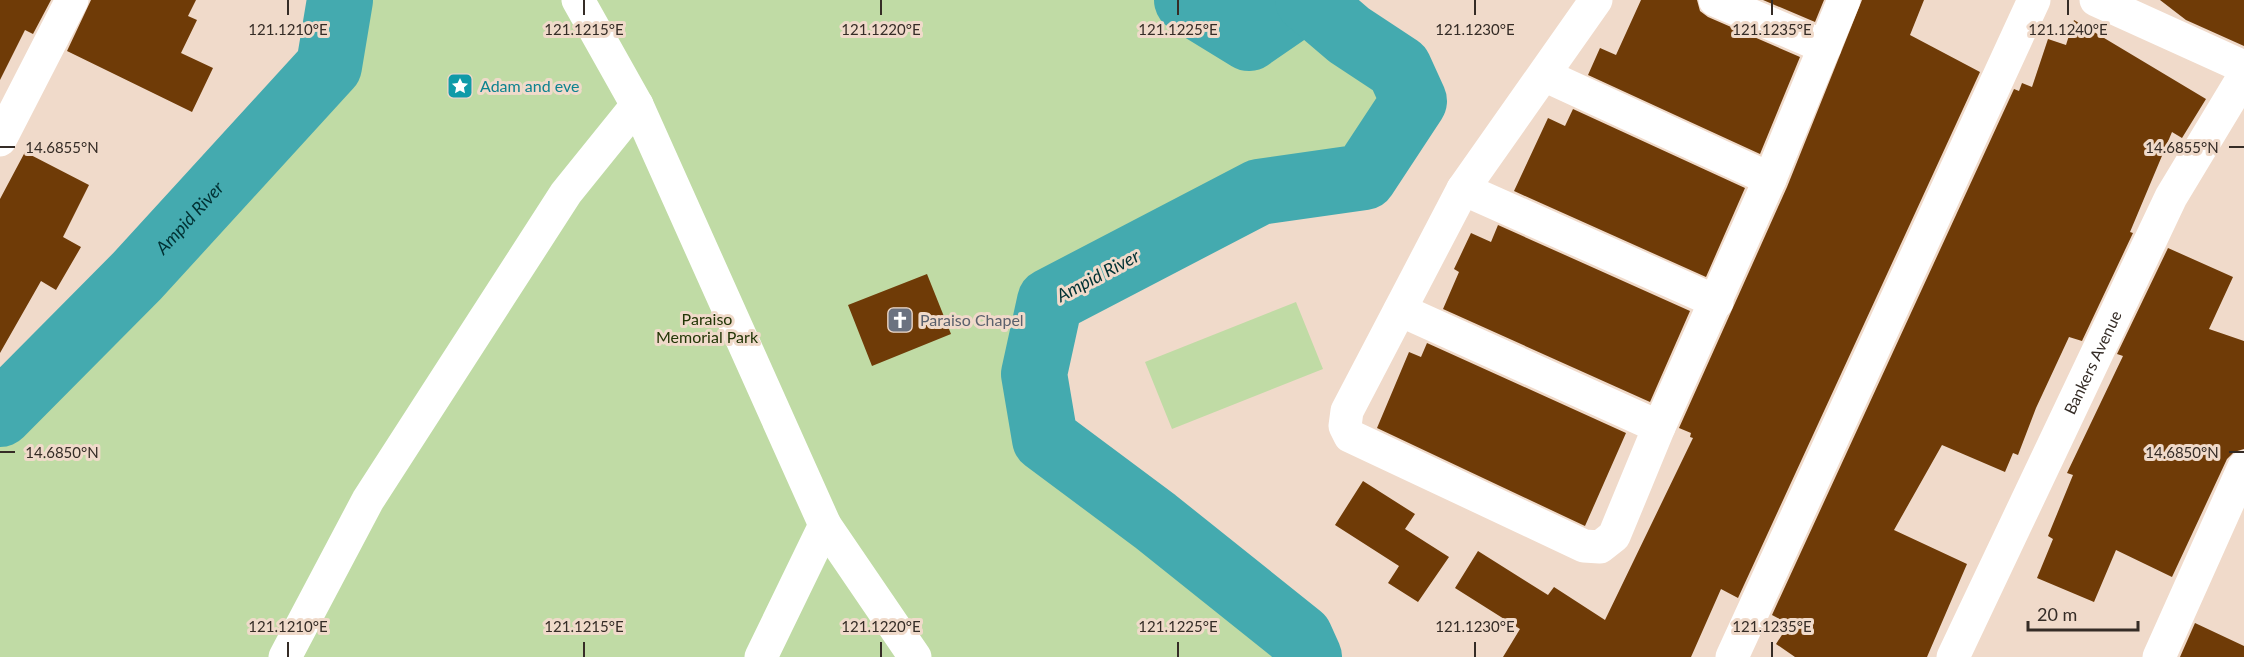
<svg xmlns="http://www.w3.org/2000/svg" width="2244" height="657" viewBox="0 0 2244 657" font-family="Lato,sans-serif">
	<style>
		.green { fill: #c0dba5 }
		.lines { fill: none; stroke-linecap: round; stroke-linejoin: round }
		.river { stroke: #44aaaf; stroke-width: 66 }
		.building { fill: #6f3b07 }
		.minor { stroke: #fff; stroke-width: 33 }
		.ticks { fill: none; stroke: #352c26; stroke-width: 2 }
		.labels { text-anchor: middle; stroke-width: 6; stroke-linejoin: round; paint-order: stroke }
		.culture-label { font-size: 16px; fill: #0d838f; stroke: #f0daca; text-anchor: start }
		.park-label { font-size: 16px; fill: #233607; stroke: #f0daca }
		.worship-label { font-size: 16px; fill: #5b616d; stroke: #f0daca; text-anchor: start }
		.street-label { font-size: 16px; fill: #352c26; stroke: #f0daca }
		.water-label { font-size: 18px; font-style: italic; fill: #003133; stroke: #f0daca }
		.ticks-label { font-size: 15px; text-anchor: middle; fill: #352c26; stroke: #f0daca; stroke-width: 6; stroke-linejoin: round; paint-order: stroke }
	</style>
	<rect width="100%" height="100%" fill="#f0daca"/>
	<path class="green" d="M 340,0 L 1187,0 L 1249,38 L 1308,0 L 1349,35 L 1399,68 L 1414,101 L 1364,177 L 1259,192 L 1050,301 L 1034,374 L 1045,439 L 1155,521 L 1300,637 L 1309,657 L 0,657 L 0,414 L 137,276 L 329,66 Z
		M 1296,302 L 1323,369 L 1172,429 L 1145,362 Z"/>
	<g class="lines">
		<g class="river">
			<path d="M 1187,0 L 1249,38 L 1304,0"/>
			<path d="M 1308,0 L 1349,35 L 1399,68 L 1414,101 L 1364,177 L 1259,192 L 1050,301 L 1034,374 L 1045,439 L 1155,521 L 1300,637 L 1309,657"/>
			<path id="s1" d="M 0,414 L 137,276 L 329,66 L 340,0"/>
		</g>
	</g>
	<path class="building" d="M 0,0 L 51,0 L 33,34 L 25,30 L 0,80 Z
		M 91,0 L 196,0 L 188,16 L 197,20 L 181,53 L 213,68 L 192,112 L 67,51 Z
		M 1641,0 L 1697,0 L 1700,11 L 1708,17 L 1800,57 L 1760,154 L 1588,75 L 1600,48 L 1616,55 Z
		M 1763,0 L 1824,0 L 1815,22 Z
		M 1862,0 L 1924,0 L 1910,35 L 1980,72 L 1738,598 L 1721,589 L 1691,657 L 1503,657 L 1520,629 L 1455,588 L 1478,551 L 1548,595 L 1554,587 L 1605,620 L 1693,438 L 1690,437 L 1691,433 L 1679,428 L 1787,187 Z
		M 2160,0 L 2244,0 L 2244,46 L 2186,20 Z
		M 2074,20 L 2206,99 L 2182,138 L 2172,132 L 2130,232 L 2133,233 L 2082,341 L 2069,337 L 2036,408 L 2018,455 L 2013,453 L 2005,472 L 1942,445 L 1894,530 L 1967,564 L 1927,657 L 1795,657 L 1776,644 L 1789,624 L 1772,615 L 2014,89 L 2019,91 L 2022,83 L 2032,87 L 2048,39 L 2066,45 Z
		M 1573,109 L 1745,188 L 1706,277 L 1514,191 L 1548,118 L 1565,126 Z
		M 25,152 L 89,185 L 63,237 L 81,247 L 56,290 L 41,281 L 0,353 L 0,199 Z
		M 1498,225 L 1690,311 L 1650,402 L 1443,309 L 1459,272 L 1454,269 L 1471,233 L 1491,242 Z
		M 2168,248 L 2233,277 L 2209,329 L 2244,341 L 2244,449 L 2234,452 L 2227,459 L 2172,577 L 2116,550 L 2094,602 L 2037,578 L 2053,539 L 2048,536 L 2073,475 L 2067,473 L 2123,356 L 2117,354 Z
		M 927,274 L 951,334 L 872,366 L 848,305 Z
		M 1427,343 L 1626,433 L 1585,526 L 1377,428 L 1409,352 L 1421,357 Z
		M 1363,481 L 1415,514 L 1405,529 L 1449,557 L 1418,602 L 1388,583 L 1399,566 L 1335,525 Z
		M 2195,623 L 2244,646 L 2244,657 L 2180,657 Z"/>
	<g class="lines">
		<g class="minor">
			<path d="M 578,0 L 637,105 L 825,525 L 915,657"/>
			<path d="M 1596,0 L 1463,189 L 1347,411 L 1345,426 L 1350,436 L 1584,546 L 1600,547 L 1614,536 L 1659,427 L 1770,179 L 1844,0"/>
			<path d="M 1715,0 L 1825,47"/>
			<path d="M 2096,0 L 2244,67"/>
			<path d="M 1544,75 L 1770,179"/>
			<path d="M 0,140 L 72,0"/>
			<path d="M 1463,189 L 1717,302"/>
			<path d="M 1400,310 L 1659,427"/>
			<path d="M 285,657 L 368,500 L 566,193 L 637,105"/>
			<path d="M 761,657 L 825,525"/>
			<path d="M 1732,657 L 2034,0"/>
			<path id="s2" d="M 1953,657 L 2171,197 L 2244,76"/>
			<path d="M 2159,657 L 2244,467"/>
		</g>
	</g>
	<path class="ticks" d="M 288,0 L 288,15M 584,0 L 584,15M 881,0 L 881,15M 1178,0 L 1178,15M 1475,0 L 1475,15M 1772,0 L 1772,15M 2068,0 L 2068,15M 0,147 L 15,147M 2229,147 L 2244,147M 0,452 L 15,452M 2229,452 L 2244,452M 288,642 L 288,657M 584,642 L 584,657M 881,642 L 881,657M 1178,642 L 1178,657M 1475,642 L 1475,657M 1772,642 L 1772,657"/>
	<defs>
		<g id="sight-square" transform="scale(1.35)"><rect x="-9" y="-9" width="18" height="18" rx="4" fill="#0f9aa8" stroke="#f0daca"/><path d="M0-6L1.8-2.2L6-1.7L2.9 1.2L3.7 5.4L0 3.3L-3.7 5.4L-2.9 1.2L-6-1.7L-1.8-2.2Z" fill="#fff"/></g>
		<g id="church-square" transform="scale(1.35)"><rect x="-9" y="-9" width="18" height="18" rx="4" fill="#6b7280" stroke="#f0daca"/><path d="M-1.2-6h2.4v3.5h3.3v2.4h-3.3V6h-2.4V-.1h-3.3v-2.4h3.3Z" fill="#fff"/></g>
	</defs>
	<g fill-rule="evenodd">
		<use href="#sight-square" x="460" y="86"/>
		<use href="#church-square" x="900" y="320"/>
	</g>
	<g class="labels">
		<g class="culture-label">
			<text x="480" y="92">Adam and eve</text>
		</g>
		<g class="park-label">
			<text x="707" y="325">Paraiso<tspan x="707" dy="18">Memorial Park</tspan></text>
		</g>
		<g class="worship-label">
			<text x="920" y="326">Paraiso Chapel</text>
		</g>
		<g class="street-label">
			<text dy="6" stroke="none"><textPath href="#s2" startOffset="326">Bankers Avenue</textPath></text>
		</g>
		<g class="water-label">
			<text dy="6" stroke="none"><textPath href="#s1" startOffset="273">Ampid River</textPath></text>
			<text transform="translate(1098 276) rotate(-28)" y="6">Ampid River</text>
		</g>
	</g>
	<g class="ticks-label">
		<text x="288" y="35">121.1210°E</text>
		<text x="584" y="35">121.1215°E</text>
		<text x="881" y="35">121.1220°E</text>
		<text x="1178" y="35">121.1225°E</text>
		<text x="1475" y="35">121.1230°E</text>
		<text x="1772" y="35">121.1235°E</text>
		<text x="2068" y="35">121.1240°E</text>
		<text x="62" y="153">14.6855°N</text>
		<text x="2182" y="153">14.6855°N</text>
		<text x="62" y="458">14.6850°N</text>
		<text x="2182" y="458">14.6850°N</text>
		<text x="288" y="632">121.1210°E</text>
		<text x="584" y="632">121.1215°E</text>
		<text x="881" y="632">121.1220°E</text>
		<text x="1178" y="632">121.1225°E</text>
		<text x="1475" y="632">121.1230°E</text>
		<text x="1772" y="632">121.1235°E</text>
	</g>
	<path d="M2028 621v9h110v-9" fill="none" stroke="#352c26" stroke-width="3"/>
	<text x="2037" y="621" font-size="18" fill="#352c26" stroke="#f0daca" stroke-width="4.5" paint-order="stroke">20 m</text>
</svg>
